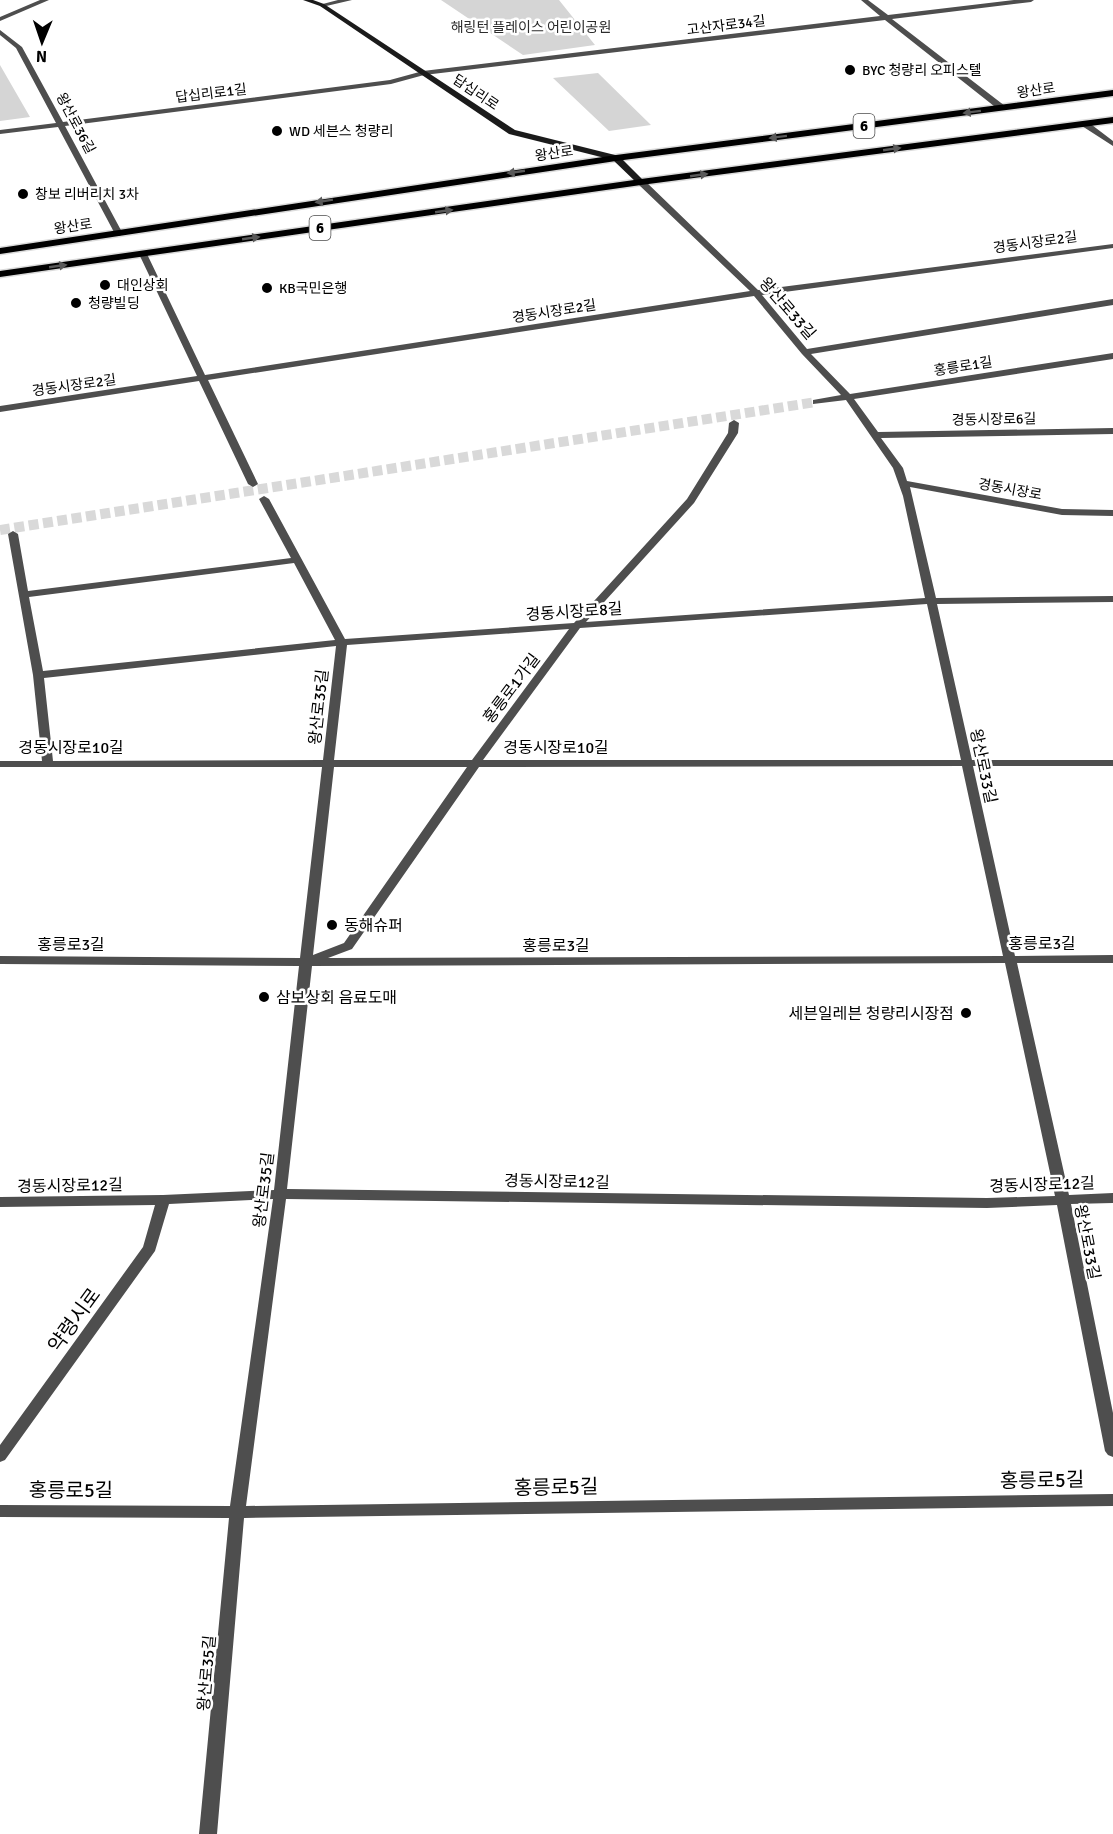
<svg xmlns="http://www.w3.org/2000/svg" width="1113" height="1834" viewBox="0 0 1113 1834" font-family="Signika,'Noto Sans KR',sans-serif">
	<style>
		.green { fill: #d5d5d5 }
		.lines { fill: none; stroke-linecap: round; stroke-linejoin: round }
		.street-tunnel { stroke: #d9d9d9; stroke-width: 10; stroke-dasharray: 10 4.5; stroke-linecap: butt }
		.primary-casing { stroke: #dbdbdb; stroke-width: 3 }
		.street { fill: #4e4e4e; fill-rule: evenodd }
		.secondary { fill: #1b1b1b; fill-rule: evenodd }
		.primary { fill: #000; fill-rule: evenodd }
		.oneway { fill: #595959 }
		.poi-dot { fill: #000; stroke: #fff; stroke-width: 2 }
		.labels { text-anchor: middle; stroke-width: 5; stroke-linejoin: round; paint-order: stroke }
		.far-street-label { font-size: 14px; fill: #000; stroke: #fff }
		.far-park-label { font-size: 14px; fill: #2c2c2c; stroke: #fff }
		.far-poi-label { font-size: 14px; fill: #000; stroke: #fff; text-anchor: start }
		.shield { fill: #fff; stroke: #4c4c4c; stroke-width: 1.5 }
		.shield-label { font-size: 15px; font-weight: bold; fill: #000 }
		.street-label { font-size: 16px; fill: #000; stroke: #fff }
		.poi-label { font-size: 16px; fill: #000; stroke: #fff; text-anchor: start }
		.near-street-label { font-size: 20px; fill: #000; stroke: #fff }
	</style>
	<rect width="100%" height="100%" fill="#fff"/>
	<path class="green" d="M 441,0 L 559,0 L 595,45 L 523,55 Z
		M 0,65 L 30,117 L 0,121 Z
		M 598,73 L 651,125 L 609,131 L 553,78 Z"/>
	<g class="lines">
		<path class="street-tunnel" d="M 0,530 L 816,402"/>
		<g class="primary-casing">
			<path id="primary" d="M 1113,90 L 1113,96 L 616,161 L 0,254 L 0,248 L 616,155 Z
				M 1113,117 L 1113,123 L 641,185 L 0,277 L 0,271 L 641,179 Z"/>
		</g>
		<path class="street" d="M 40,0 L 49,0 L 0,21 L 0,17 Z
			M 338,0 L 352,0 L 322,7 L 319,5 Z
			M 861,0 L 868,0 L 888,15 L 1014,0 L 1034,0 L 1031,2 L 892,19 L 1005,106 L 1005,110 L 999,110 L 885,20 L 424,75 L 391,84 L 65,126 L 123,234 L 119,236 L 115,234 L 58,127 L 0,134 L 0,130 L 56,123 L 16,48 L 0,35 L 0,30 L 22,47 L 63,122 L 390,80 L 423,71 L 880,16 Z
			M 1082,122 L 1088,122 L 1113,141 L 1113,146 L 1082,126 Z
			M 638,180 L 644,180 L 758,290 L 1113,244 L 1113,248 L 762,295 L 807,349 L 1113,299 L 1113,305 L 811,354 L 850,394 L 1113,353 L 1113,359 L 854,399 L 878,432 L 1113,428 L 1113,434 L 881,438 L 903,468 L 907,481 L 1062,509 L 1113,510 L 1113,516 L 1062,515 L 910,487 L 936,598 L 1113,596 L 1113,602 L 937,604 L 972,760 L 1113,760 L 1113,766 L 973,766 L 1015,956 L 1113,955 L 1113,963 L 1017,963 L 1069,1195 L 1113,1193 L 1113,1203 L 1071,1204 L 1113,1413 L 1113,1457 L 1108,1455 L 1105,1451 L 1057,1205 L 987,1208 L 286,1199 L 246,1506 L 1113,1494 L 1113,1506 L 244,1518 L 217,1834 L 199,1834 L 229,1518 L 0,1517 L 0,1505 L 230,1506 L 273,1199 L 169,1204 L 155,1251 L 5,1460 L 0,1462 L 0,1445 L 143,1247 L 155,1205 L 0,1207 L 0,1197 L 163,1195 L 274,1190 L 299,966 L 0,964 L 0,956 L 300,958 L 322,767 L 0,767 L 0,761 L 42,761 L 33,675 L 8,534 L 13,531 L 18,534 L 28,591 L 291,558 L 259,499 L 264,496 L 269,499 L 345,639 L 574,623 L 687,499 L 728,433 L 729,423 L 734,420 L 739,423 L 738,433 L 694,503 L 586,622 L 925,598 L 903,496 L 893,468 L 846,400 L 813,404 L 813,400 L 841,395 L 802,354 L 754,296 L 208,380 L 258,484 L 253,487 L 248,484 L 199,381 L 0,412 L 0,406 L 197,376 L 139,254 L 143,252 L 147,254 L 205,375 L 750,291 L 638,184 ZM 294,563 L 335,640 L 43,671 L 29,597 ZM 927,604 L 961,760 L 483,760 L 580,628 ZM 569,629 L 472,760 L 334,760 L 347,645 ZM 336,646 L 323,760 L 53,761 L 44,678 ZM 962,766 L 1003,956 L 328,958 L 352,949 L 479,767 ZM 334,767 L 467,767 L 344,943 L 313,955 ZM 1005,963 L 1055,1196 L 987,1198 L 287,1189 L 312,966 Z"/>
		<path class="secondary" d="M 303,0 L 313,0 L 324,4 L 515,130 L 619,156 L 645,182 L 638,184 L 613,160 L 509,134 L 320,6 Z"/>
		<use href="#primary" class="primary"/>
	</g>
	<defs><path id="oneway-solid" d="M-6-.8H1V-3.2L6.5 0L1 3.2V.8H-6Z" transform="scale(1.5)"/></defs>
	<g class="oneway">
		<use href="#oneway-solid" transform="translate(972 112) rotate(173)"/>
		<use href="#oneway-solid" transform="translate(778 137) rotate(173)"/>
		<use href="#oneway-solid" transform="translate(892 149) rotate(-8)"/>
		<use href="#oneway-solid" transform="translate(516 172) rotate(172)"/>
		<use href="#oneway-solid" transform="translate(699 175) rotate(-8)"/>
		<use href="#oneway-solid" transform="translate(324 201) rotate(171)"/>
		<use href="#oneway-solid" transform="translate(444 211) rotate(-8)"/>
		<use href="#oneway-solid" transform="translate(251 238) rotate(-8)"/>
		<use href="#oneway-solid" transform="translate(58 266) rotate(-8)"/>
	</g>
	<g class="poi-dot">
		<circle cx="850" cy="70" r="6"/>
		<circle cx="277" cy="131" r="6"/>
		<circle cx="23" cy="194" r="6"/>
		<circle cx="105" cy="285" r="6"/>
		<circle cx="267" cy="288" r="6"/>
		<circle cx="76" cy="303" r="6"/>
		<circle cx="332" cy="925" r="6"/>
		<circle cx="264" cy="997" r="6"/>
		<circle cx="966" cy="1013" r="6"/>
	</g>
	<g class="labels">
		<g class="far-street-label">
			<text transform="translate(726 25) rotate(-7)" y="5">고산자로34길</text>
			<text transform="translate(1036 90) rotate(-8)" y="5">왕산로</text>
			<text transform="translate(476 92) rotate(34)" y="5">답십리로</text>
			<text transform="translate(211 93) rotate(-7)" y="5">답십리로1길</text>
			<text transform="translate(76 123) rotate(62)" y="5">왕산로36길</text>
			<text transform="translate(554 153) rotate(-8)" y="5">왕산로</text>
			<text transform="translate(73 226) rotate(-8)" y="5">왕산로</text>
			<text transform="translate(1035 242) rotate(-8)" y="5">경동시장로2길</text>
			<text transform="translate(554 311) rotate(-9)" y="5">경동시장로2길</text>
			<text transform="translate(963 366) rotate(-9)" y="5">홍릉로1길</text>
			<text transform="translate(74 385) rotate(-8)" y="5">경동시장로2길</text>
			<text transform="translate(994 419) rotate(-1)" y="5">경동시장로6길</text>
			<text transform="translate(1010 489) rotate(10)" y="5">경동시장로</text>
		</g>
		<g class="far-park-label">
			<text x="531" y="32">해링턴 플레이스 어린이공원</text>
		</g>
		<g class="far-poi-label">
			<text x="862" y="75">BYC 청량리 오피스텔</text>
			<text x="289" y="136">WD 세븐스 청량리</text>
			<text x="35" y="199">창보 리버리치 3차</text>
			<text x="117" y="290">대인상회</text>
			<text x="279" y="293">KB국민은행</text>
			<text x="88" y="308">청량빌딩</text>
		</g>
		<g class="shield">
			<rect x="853.5" y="114" width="21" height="24" rx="4.5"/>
			<rect x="309.5" y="216" width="21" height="24" rx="4.5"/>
		</g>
		<g class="shield-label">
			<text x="864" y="131">6</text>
			<text x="320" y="233">6</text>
		</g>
		<g class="street-label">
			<text transform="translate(788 308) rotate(49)" y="6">왕산로33길</text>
			<text transform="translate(574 611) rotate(-4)" y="6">경동시장로8길</text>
			<text transform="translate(511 688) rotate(-53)" y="6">홍릉로1가길</text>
			<text transform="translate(318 707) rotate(-84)" y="6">왕산로35길</text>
			<text x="71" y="753">경동시장로10길</text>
			<text x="556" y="753">경동시장로10길</text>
			<text transform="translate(984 766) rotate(78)" y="6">왕산로33길</text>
			<text x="1042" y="949">홍릉로3길</text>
			<text x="71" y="950">홍릉로3길</text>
			<text x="556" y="951">홍릉로3길</text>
			<text transform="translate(557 1181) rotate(1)" y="6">경동시장로12길</text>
			<text transform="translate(1042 1184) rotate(-2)" y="6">경동시장로12길</text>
			<text transform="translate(70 1185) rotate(-1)" y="6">경동시장로12길</text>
			<text transform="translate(263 1190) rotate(-83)" y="6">왕산로35길</text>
			<text transform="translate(1088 1242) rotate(79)" y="6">왕산로33길</text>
			<text transform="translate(206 1673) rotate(-85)" y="6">왕산로35길</text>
		</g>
		<g class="poi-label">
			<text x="344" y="931">동해슈퍼</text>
			<text x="276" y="1003">삼보상회 음료도매</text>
			<text x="954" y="1019" text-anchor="end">세븐일레븐 청량리시장점</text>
		</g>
		<g class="near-street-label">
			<text transform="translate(74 1320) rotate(-54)" y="7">약령시로</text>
			<text transform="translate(1042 1480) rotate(-1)" y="7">홍릉로5길</text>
			<text transform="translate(556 1487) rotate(-1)" y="7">홍릉로5길</text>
			<text x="71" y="1497">홍릉로5길</text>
		</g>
	</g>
	<g transform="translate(42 42) rotate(182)" stroke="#ffffff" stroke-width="4.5" paint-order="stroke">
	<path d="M0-4.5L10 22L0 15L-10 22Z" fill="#000000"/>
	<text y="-9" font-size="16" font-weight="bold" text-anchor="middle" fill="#000000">N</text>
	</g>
</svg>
